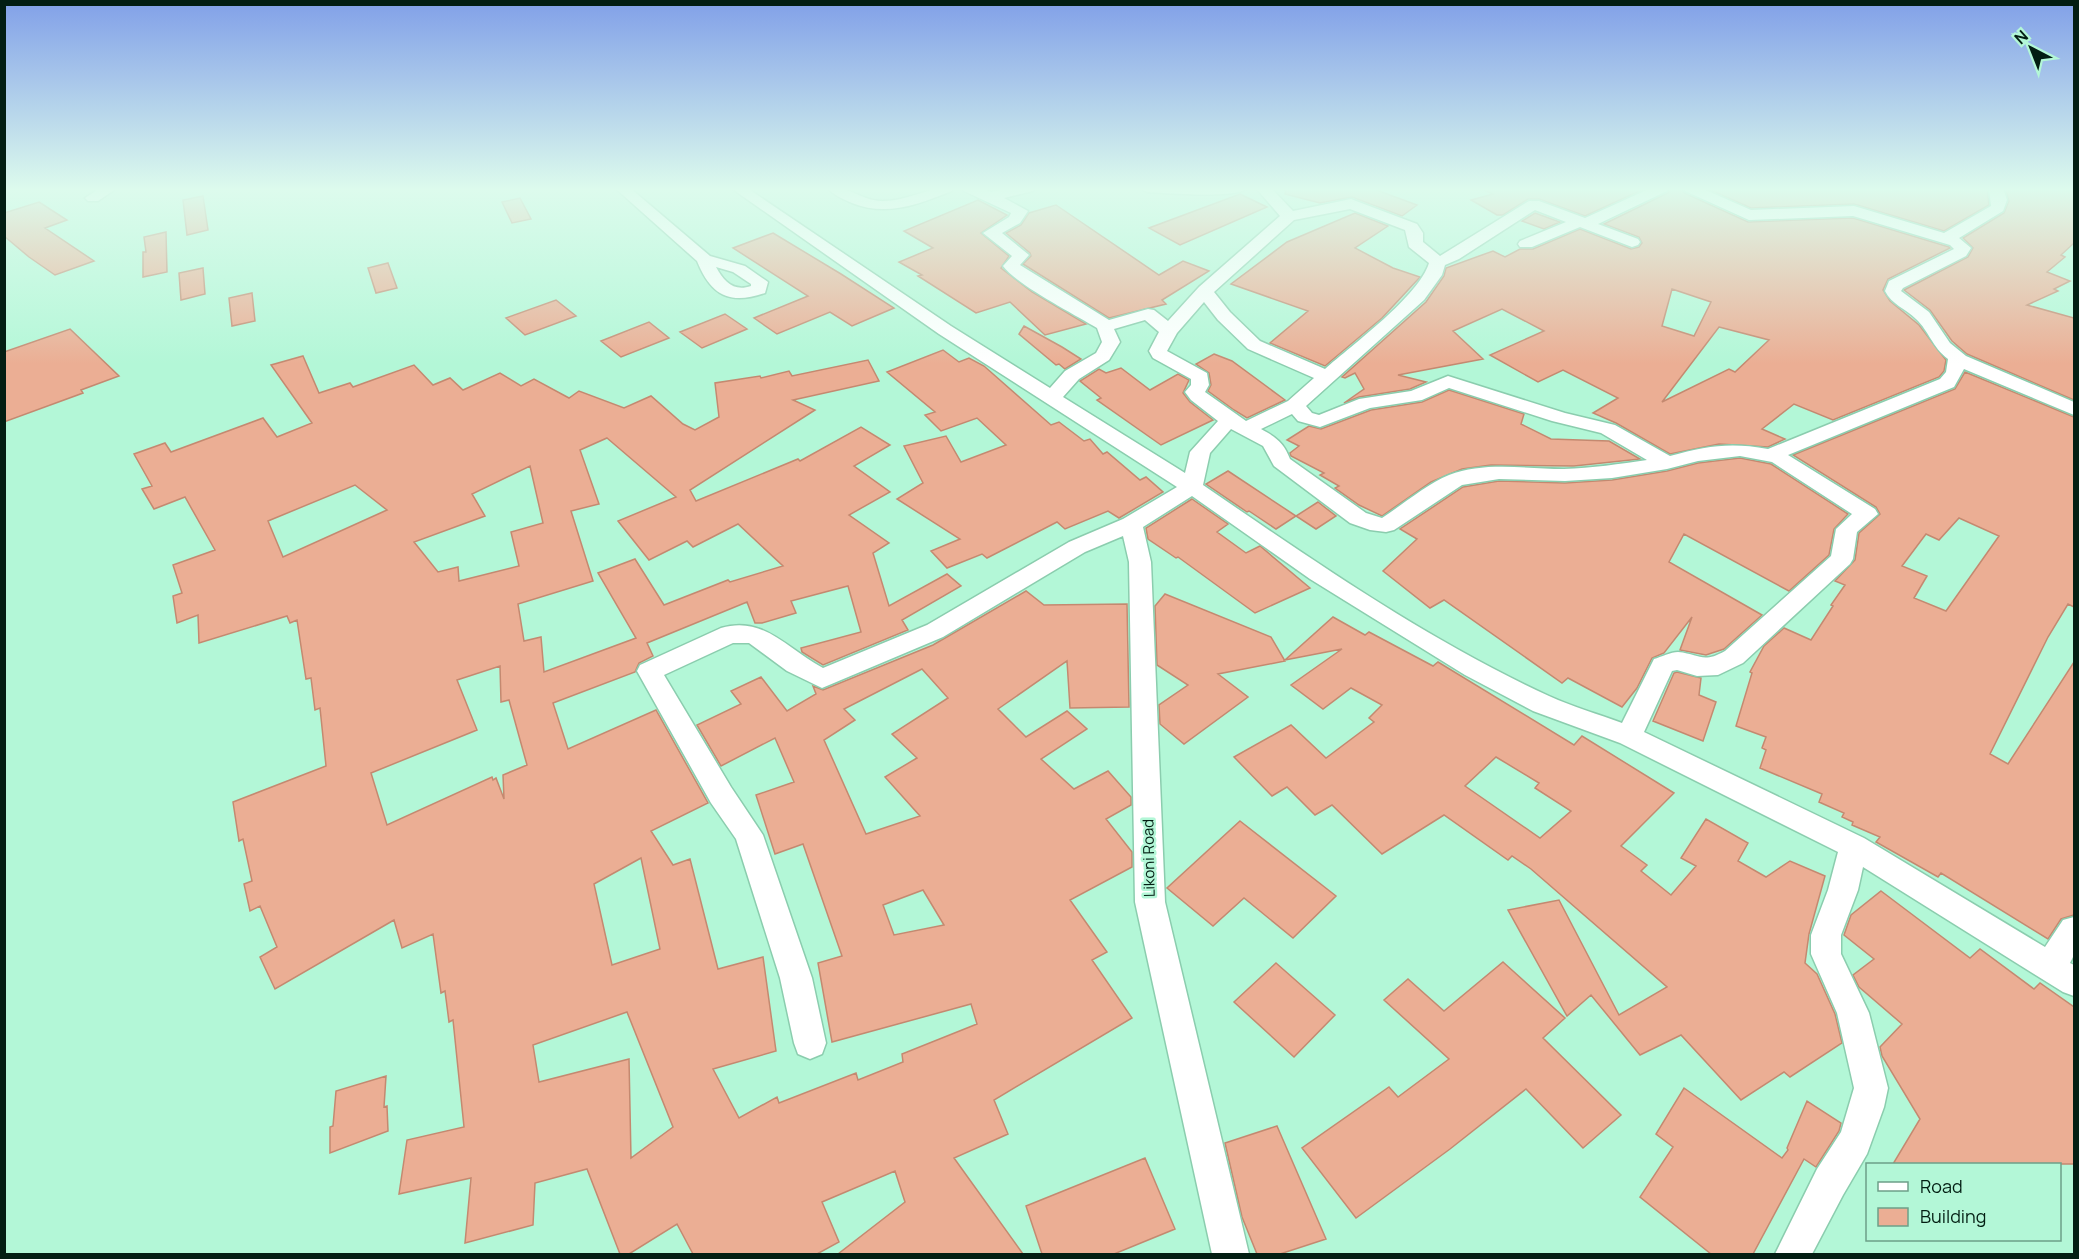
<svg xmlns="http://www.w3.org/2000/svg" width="2079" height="1259" viewBox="0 0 2079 1259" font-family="Manrope,sans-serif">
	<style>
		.building { fill: #ebae94; stroke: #c48970; stroke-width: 1.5; fill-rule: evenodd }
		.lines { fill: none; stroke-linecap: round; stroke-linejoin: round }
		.minor-casing { stroke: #8bcdae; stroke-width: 3 }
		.minor { fill: #fff; fill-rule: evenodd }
		.labels { text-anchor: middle; stroke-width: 5; stroke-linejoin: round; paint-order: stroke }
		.street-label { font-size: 15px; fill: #031e13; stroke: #b3f7d7 }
	</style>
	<rect width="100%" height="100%" fill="#b3f7d7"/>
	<path class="building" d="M 1286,188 L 1371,188 L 1417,205 L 1402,216 L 1352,197 L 1320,203 L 1285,194 Z
		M 1480,188 L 1646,188 L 1585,216 L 1539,199 L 1528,199 L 1503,215 L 1497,215 L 1471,200 L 1493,194 Z
		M 1671,188 L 1681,188 L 1684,193 L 1748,222 L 1853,218 L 1949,247 L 1950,248 L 1888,279 L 1883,290 L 1890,301 L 1919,325 L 1946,360 L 1944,371 L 1939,377 L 1833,420 L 1794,404 L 1762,429 L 1785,439 L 1768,447 L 1719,444 L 1670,454 L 1616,423 L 1593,413 L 1618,398 L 1563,370 L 1538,382 L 1490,355 L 1544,331 L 1502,309 L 1453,331 L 1483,359 L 1398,375 L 1426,382 L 1410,389 L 1359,397 L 1344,403 L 1364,389 L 1355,373 L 1345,378 L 1342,377 L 1426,302 L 1444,276 L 1446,268 L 1493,251 L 1505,257 L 1520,249 L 1533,249 L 1580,229 L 1631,249 L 1639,247 L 1642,243 L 1639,237 L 1604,224 L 1668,193 ZM 1672,289 L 1711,302 L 1694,336 L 1662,326 ZM 1719,327 L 1769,340 L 1735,372 L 1729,369 L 1662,402 Z
		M 1706,188 L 1987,188 L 1989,205 L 1944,231 L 1854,204 L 1751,208 Z
		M 2005,188 L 2074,188 L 2074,243 L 2061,255 L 2065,257 L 2047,272 L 2070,281 L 2054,289 L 2058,291 L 2027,305 L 2074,318 L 2074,400 L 1967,354 L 1952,341 L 1930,310 L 1904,290 L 1968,257 L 1973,248 L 1963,238 L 2004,213 L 2009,201 Z
		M 1240,194 L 1267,207 L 1180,245 L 1149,228 Z
		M 203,196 L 208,230 L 187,235 L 183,200 Z
		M 520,198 L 531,219 L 512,223 L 502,202 Z
		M 978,200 L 1007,215 L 981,233 L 1009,256 L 1001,268 L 1032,292 L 1086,324 L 1045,335 L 1010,302 L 976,313 L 918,276 L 922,275 L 899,262 L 933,248 L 904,231 Z
		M 39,202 L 67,220 L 45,228 L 94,261 L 55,275 L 29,257 L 4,236 L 4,213 Z
		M 1056,205 L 1159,275 L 1183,261 L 1209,271 L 1162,300 L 1166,304 L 1109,318 L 1023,264 L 1031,256 L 1030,253 L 1006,233 L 1021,225 L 1029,213 Z
		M 1355,213 L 1388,226 L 1355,248 L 1393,268 L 1420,277 L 1382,318 L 1325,366 L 1270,343 L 1308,311 L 1231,284 L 1287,242 Z
		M 1535,213 L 1560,222 L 1544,229 L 1522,221 Z
		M 166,232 L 167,272 L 143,277 L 143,252 L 146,252 L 144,237 Z
		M 773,233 L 841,274 L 894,308 L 852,326 L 830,312 L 777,334 L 754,318 L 808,296 L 733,248 Z
		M 388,263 L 397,288 L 376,293 L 368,268 Z
		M 203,268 L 205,294 L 181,300 L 179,273 Z
		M 252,293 L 255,321 L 232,326 L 229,298 Z
		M 556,300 L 576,316 L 525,335 L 506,318 Z
		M 725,314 L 747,329 L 702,348 L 680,332 Z
		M 649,322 L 669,338 L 621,357 L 601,341 Z
		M 1024,326 L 1062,347 L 1081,359 L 1065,369 L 1059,364 L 1056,365 L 1019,334 Z
		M 70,329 L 119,376 L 81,390 L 83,393 L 4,422 L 4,352 Z
		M 943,350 L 959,362 L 969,358 L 984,366 L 1051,425 L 1059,422 L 1084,441 L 1090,439 L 1103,454 L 1107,452 L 1140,480 L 1146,477 L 1163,492 L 1119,518 L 1108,511 L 1065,529 L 1057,522 L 987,558 L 982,554 L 947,568 L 931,551 L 960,539 L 897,499 L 923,483 L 904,446 L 946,436 L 961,462 L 1006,445 L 977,418 L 941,431 L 925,415 L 935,412 L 887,372 Z
		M 1214,354 L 1232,361 L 1285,400 L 1247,418 L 1234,410 L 1208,391 L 1211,385 L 1209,373 L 1196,364 Z
		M 303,356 L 319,393 L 350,383 L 353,387 L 414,365 L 433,385 L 450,378 L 463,390 L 500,373 L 521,386 L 534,379 L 569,398 L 579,391 L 624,408 L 651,396 L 683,424 L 695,430 L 719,417 L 715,383 L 760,376 L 761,378 L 789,371 L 792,376 L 868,360 L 879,381 L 793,400 L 815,410 L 690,490 L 696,501 L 798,459 L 800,461 L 861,427 L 890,445 L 854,466 L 890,492 L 849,515 L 889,543 L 873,553 L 889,606 L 947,574 L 961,586 L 902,620 L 908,630 L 823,665 L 802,652 L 801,648 L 861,632 L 848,586 L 791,601 L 796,613 L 762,623 L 755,623 L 747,602 L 647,643 L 653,656 L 639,663 L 635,672 L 553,703 L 568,749 L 656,710 L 708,803 L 651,831 L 673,865 L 690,859 L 718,969 L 763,957 L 776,1051 L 713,1069 L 739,1118 L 777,1097 L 779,1103 L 856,1073 L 858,1080 L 903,1062 L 902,1054 L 977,1024 L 971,1004 L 832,1042 L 818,963 L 842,956 L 803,844 L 775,854 L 756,795 L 794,782 L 775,738 L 721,766 L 697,725 L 741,704 L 731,691 L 761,677 L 787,711 L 816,694 L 813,686 L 823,690 L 933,645 L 1026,591 L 1044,605 L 1127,604 L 1129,707 L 1070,708 L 1067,661 L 998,709 L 1026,737 L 1067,711 L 1087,729 L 1041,759 L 1074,789 L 1108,771 L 1131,797 L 1131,805 L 1106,819 L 1132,852 L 1132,867 L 1070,900 L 1107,952 L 1092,960 L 1132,1018 L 994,1100 L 1008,1134 L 954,1158 L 1023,1254 L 838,1254 L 905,1202 L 895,1171 L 822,1202 L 839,1242 L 817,1254 L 693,1254 L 677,1224 L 629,1254 L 620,1254 L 587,1169 L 535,1183 L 533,1225 L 465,1243 L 471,1178 L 399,1194 L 407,1140 L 464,1127 L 453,1020 L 449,1022 L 445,991 L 441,993 L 433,934 L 402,948 L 394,920 L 275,989 L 260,957 L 277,947 L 260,906 L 250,911 L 244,884 L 252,881 L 243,839 L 239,841 L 233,802 L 326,766 L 320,708 L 315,710 L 311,678 L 306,679 L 297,620 L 290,623 L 287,616 L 199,643 L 198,615 L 177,623 L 173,596 L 182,593 L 173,565 L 215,550 L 185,497 L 154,509 L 142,489 L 152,486 L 134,454 L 165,443 L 171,452 L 263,418 L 277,437 L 312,423 L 271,365 ZM 607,438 L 676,497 L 618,521 L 649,560 L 687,541 L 693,547 L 738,524 L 783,566 L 730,582 L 728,580 L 664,605 L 635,559 L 598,573 L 636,638 L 544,672 L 541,637 L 524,641 L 518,604 L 593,581 L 571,511 L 599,504 L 580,450 ZM 530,466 L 543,523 L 511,532 L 519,566 L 459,581 L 458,567 L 438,572 L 414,542 L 485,516 L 472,494 ZM 355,485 L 387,510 L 283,557 L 268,521 ZM 500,666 L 501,702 L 509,700 L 527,765 L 503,775 L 504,799 L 496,778 L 493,780 L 492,777 L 387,825 L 371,773 L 477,730 L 457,680 ZM 922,669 L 948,698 L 892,734 L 917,758 L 885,777 L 920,816 L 866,834 L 824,740 L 855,720 L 844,709 ZM 641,858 L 660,949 L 612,965 L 594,884 ZM 923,890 L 944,925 L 894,935 L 883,905 ZM 627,1012 L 673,1127 L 631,1158 L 629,1059 L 539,1082 L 533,1045 Z
		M 1121,368 L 1150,390 L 1178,374 L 1189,380 L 1183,393 L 1190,402 L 1213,420 L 1161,445 L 1097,400 L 1101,398 L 1080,381 L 1099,369 L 1106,373 Z
		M 1965,372 L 2074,417 L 2074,607 L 2068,604 L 2048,637 L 1990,754 L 2008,764 L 2074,662 L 2074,915 L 2061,919 L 2048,939 L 1941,873 L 1938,877 L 1876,842 L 1880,837 L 1852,825 L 1853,822 L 1842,817 L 1844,813 L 1819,802 L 1822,794 L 1760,768 L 1766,750 L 1762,748 L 1766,737 L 1736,726 L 1752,673 L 1750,672 L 1764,646 L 1784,628 L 1811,640 L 1833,606 L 1831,605 L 1845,585 L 1835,581 L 1855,560 L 1859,533 L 1880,514 L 1876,507 L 1793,455 L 1955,389 ZM 1959,518 L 1999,536 L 1946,611 L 1914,598 L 1927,576 L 1902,566 L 1926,534 L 1939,540 Z
		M 1449,390 L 1524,414 L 1521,424 L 1551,439 L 1609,441 L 1640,459 L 1574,466 L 1491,465 L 1462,469 L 1431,482 L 1382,516 L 1359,505 L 1335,488 L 1339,486 L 1320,475 L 1324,473 L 1291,456 L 1290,453 L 1299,446 L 1287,440 L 1309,426 L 1321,429 L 1371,410 L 1422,402 Z
		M 1740,458 L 1771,464 L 1848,514 L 1834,529 L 1829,555 L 1789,591 L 1684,534 L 1669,562 L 1762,615 L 1724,649 L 1706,655 L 1680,650 L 1692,617 L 1664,653 L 1652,658 L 1637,688 L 1622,707 L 1568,678 L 1562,683 L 1444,600 L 1430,608 L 1383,571 L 1417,539 L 1400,529 L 1463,487 L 1499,481 L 1565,483 L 1612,480 L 1667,471 L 1698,463 Z
		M 1228,471 L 1296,516 L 1276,529 L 1249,511 L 1247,512 L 1206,484 Z
		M 1192,499 L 1228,524 L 1217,532 L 1246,553 L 1260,546 L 1310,588 L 1255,613 L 1178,557 L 1176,558 L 1148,539 L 1146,528 Z
		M 1318,502 L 1336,516 L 1316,529 L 1296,516 Z
		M 1165,594 L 1271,637 L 1285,661 L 1218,674 L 1248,697 L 1184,744 L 1160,724 L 1159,705 L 1188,685 L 1157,665 L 1155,606 Z
		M 1333,617 L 1365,635 L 1369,632 L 1433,666 L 1438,662 L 1574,745 L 1582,736 L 1674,793 L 1621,846 L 1647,865 L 1641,871 L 1671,895 L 1696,866 L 1681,858 L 1706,819 L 1748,843 L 1738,861 L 1766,877 L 1790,861 L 1825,876 L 1809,934 L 1805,963 L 1817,974 L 1835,1014 L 1842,1043 L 1790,1077 L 1784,1072 L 1741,1100 L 1681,1035 L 1640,1055 L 1591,995 L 1567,1016 L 1508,910 L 1559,900 L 1619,1015 L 1667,987 L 1531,869 L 1512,856 L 1508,860 L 1444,815 L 1382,854 L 1332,805 L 1315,815 L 1287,787 L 1272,796 L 1234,757 L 1291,725 L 1326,758 L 1374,722 L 1369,718 L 1382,705 L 1351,688 L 1323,709 L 1291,685 L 1342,649 L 1285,660 ZM 1496,757 L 1539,783 L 1535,788 L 1571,811 L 1540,838 L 1465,786 Z
		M 1677,672 L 1701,678 L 1699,695 L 1716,702 L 1703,741 L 1653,721 L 1674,673 Z
		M 1240,821 L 1336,896 L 1293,938 L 1244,898 L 1213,926 L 1167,888 Z
		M 1881,891 L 1970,958 L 1980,949 L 2034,989 L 2040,983 L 2074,1007 L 2074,1164 L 1893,1164 L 1920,1119 L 1882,1056 L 1880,1047 L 1902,1024 L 1859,987 L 1853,975 L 1874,959 L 1844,935 L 1851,915 Z
		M 1503,962 L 1565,1018 L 1543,1038 L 1621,1115 L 1583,1148 L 1526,1089 L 1450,1149 L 1356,1218 L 1302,1148 L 1389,1087 L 1398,1097 L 1449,1059 L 1384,1000 L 1408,979 L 1444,1011 Z
		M 1276,963 L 1335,1015 L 1294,1057 L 1234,1002 Z
		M 386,1076 L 384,1107 L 387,1106 L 388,1131 L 330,1153 L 330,1127 L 333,1126 L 336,1091 Z
		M 1684,1088 L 1782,1158 L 1788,1150 L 1787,1148 L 1807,1101 L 1841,1123 L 1839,1131 L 1816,1167 L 1804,1159 L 1753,1254 L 1711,1254 L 1640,1197 L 1673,1147 L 1656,1134 Z
		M 1277,1126 L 1326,1239 L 1280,1254 L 1257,1254 L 1242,1217 L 1225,1143 Z
		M 1145,1158 L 1175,1229 L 1114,1254 L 1042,1254 L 1026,1206 Z"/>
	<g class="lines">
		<g class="minor-casing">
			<path id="minor" d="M 100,188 L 117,188 L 98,201 L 88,201 L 85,198 Z
				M 615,188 L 630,188 L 710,256 L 745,266 L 768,282 L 765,293 C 730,305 711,296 697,261 ZM 716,267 L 733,272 L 751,284 L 751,286 C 734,292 724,282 716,267 Z
				M 731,188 L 747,188 L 951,326 L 1050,388 L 1065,371 L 1096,353 L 1102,342 L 1097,328 C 1074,314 1017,285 1003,266 L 1012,256 L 983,233 L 1009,217 L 1011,213 L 964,191 L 962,188 L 980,188 L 991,192 L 1011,188 L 1035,188 L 1033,191 L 1004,198 L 1028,211 L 1020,223 L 1002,233 L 1029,255 L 1020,265 L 1109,320 L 1148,309 L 1154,310 L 1168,321 L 1199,287 L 1280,216 L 1256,188 L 1271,188 L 1293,211 L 1351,199 L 1356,201 L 1417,224 L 1423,233 L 1423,242 L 1440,256 L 1529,201 L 1539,201 L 1585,218 L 1651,188 L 1669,188 L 1667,191 L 1598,224 L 1638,239 L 1640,242 L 1638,245 L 1632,247 L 1580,227 L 1532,247 L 1520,247 L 1518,244 L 1520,241 L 1566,222 L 1535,210 L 1459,259 L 1445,265 L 1442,275 L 1424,300 L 1306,406 L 1312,413 L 1319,415 L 1359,399 L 1411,391 L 1448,376 L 1565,413 L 1615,425 L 1670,456 C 1707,446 1730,442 1768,449 L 1940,379 L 1946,372 L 1948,359 C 1932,347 1929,331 1916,319 C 1905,308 1892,305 1885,291 L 1889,281 L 1954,249 L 1950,245 L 1853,216 L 1749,220 L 1685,191 L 1683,188 L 1701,188 L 1751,210 L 1854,206 L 1944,233 L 1991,206 L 1989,188 L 2003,188 L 2007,200 L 2003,211 L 1959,238 L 1971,248 L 1966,256 L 1903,288 L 1901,291 L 1929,312 L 1950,343 L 1966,356 L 2074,402 L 2074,415 L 1964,369 L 1954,387 L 1788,455 L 1875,509 L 1878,514 L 1857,532 L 1853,559 L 1850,564 L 1743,663 L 1718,675 L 1697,676 L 1677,670 L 1672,671 L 1644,732 L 1864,838 L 2045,947 L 2063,920 L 2074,917 L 2074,955 L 2070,963 L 2074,965 L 2074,996 L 2063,992 L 1863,867 L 1858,890 L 1841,935 L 1841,954 L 1869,1013 L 1888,1088 L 1884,1107 L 1867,1154 L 1843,1195 L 1812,1254 L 1775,1254 L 1817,1169 L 1841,1132 L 1854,1088 L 1837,1013 L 1811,954 L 1811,935 L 1828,890 L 1838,852 L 1620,743 L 1533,711 L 1465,675 L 1310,579 L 1192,496 L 1143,527 L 1151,562 L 1165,902 L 1249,1254 L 1212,1254 L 1135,902 L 1129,562 L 1123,536 L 1085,552 L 943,637 L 822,688 L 787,671 L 749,643 L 733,643 L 664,675 L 731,787 L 763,835 L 812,978 L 826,1043 L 822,1054 L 810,1059 L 798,1054 L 794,1043 L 780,978 L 736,839 L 711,803 L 637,671 L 640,665 L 721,628 C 764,615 788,650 823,668 L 927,625 L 1069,542 L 1123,519 L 1177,487 L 939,334 ZM 1350,209 L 1405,230 L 1409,247 L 1429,263 C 1419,296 1352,345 1325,369 L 1260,341 L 1230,312 L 1214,292 L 1294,220 ZM 1204,302 L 1218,320 L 1248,349 L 1314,378 L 1288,401 L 1246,421 L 1205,392 L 1209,385 L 1207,373 L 1167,351 L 1177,333 ZM 1145,320 L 1159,332 L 1149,351 L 1153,358 L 1191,379 L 1191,385 L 1185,392 L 1191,400 L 1218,421 L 1190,452 L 1185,473 L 1063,397 L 1079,379 L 1109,360 L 1120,342 L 1114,329 ZM 1449,388 L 1552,421 L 1601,433 L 1647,460 C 1620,464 1592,468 1564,469 C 1526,469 1485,461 1449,475 C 1427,484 1402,505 1382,518 L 1366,513 L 1290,459 C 1284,443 1276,437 1261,429 L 1292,414 L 1298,421 L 1320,427 L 1370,408 L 1422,400 ZM 1231,429 L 1263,446 L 1274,466 L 1350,523 L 1370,530 L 1386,532 L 1394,530 L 1462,485 L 1499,479 L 1565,481 L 1612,478 L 1667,469 L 1698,461 L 1740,456 L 1772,462 L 1852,514 L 1836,529 L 1831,556 L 1725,651 C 1702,664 1700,654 1678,652 C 1671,652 1661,657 1654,659 L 1622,723 C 1598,714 1573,707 1549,696 C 1427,640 1314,561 1203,485 L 1210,453 Z
				M 828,188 C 850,186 860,200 881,201 C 907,202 929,186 954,188 L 952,191 C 919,204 887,217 852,203 C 843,199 833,195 828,188 Z
				M 1140,188 L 1247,188 C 1237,199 1165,193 1147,192 Z"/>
		</g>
		<use href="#minor" class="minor"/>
	</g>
	<linearGradient id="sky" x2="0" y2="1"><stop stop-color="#81a0e8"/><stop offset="0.52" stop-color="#ddfbed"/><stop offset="1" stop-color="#ddfbed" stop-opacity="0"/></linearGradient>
	<rect width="2079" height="364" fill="url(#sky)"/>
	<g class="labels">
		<g class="street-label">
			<text transform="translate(1149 858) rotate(-91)" y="5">Likoni Road</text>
		</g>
	</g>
	<rect width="2079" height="1259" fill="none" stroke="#031e13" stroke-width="12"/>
	<rect x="1866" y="1163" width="195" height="78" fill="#b3f7d7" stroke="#6da089" stroke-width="1.5"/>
	<rect x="1878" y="1182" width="30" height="9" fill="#ffffff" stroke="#6da089" stroke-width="1.5"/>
	<text x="1920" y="1193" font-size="18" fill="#031e13">Road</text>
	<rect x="1878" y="1208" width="30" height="18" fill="#ebae94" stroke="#6da089" stroke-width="1.5"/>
	<text x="1920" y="1223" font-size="18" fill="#031e13">Building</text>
	<g transform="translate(2031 48) rotate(318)" stroke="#b3f7d7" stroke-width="4.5" paint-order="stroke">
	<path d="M0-4.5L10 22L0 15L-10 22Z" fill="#031e13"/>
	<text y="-9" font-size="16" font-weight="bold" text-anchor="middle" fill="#031e13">N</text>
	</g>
</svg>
